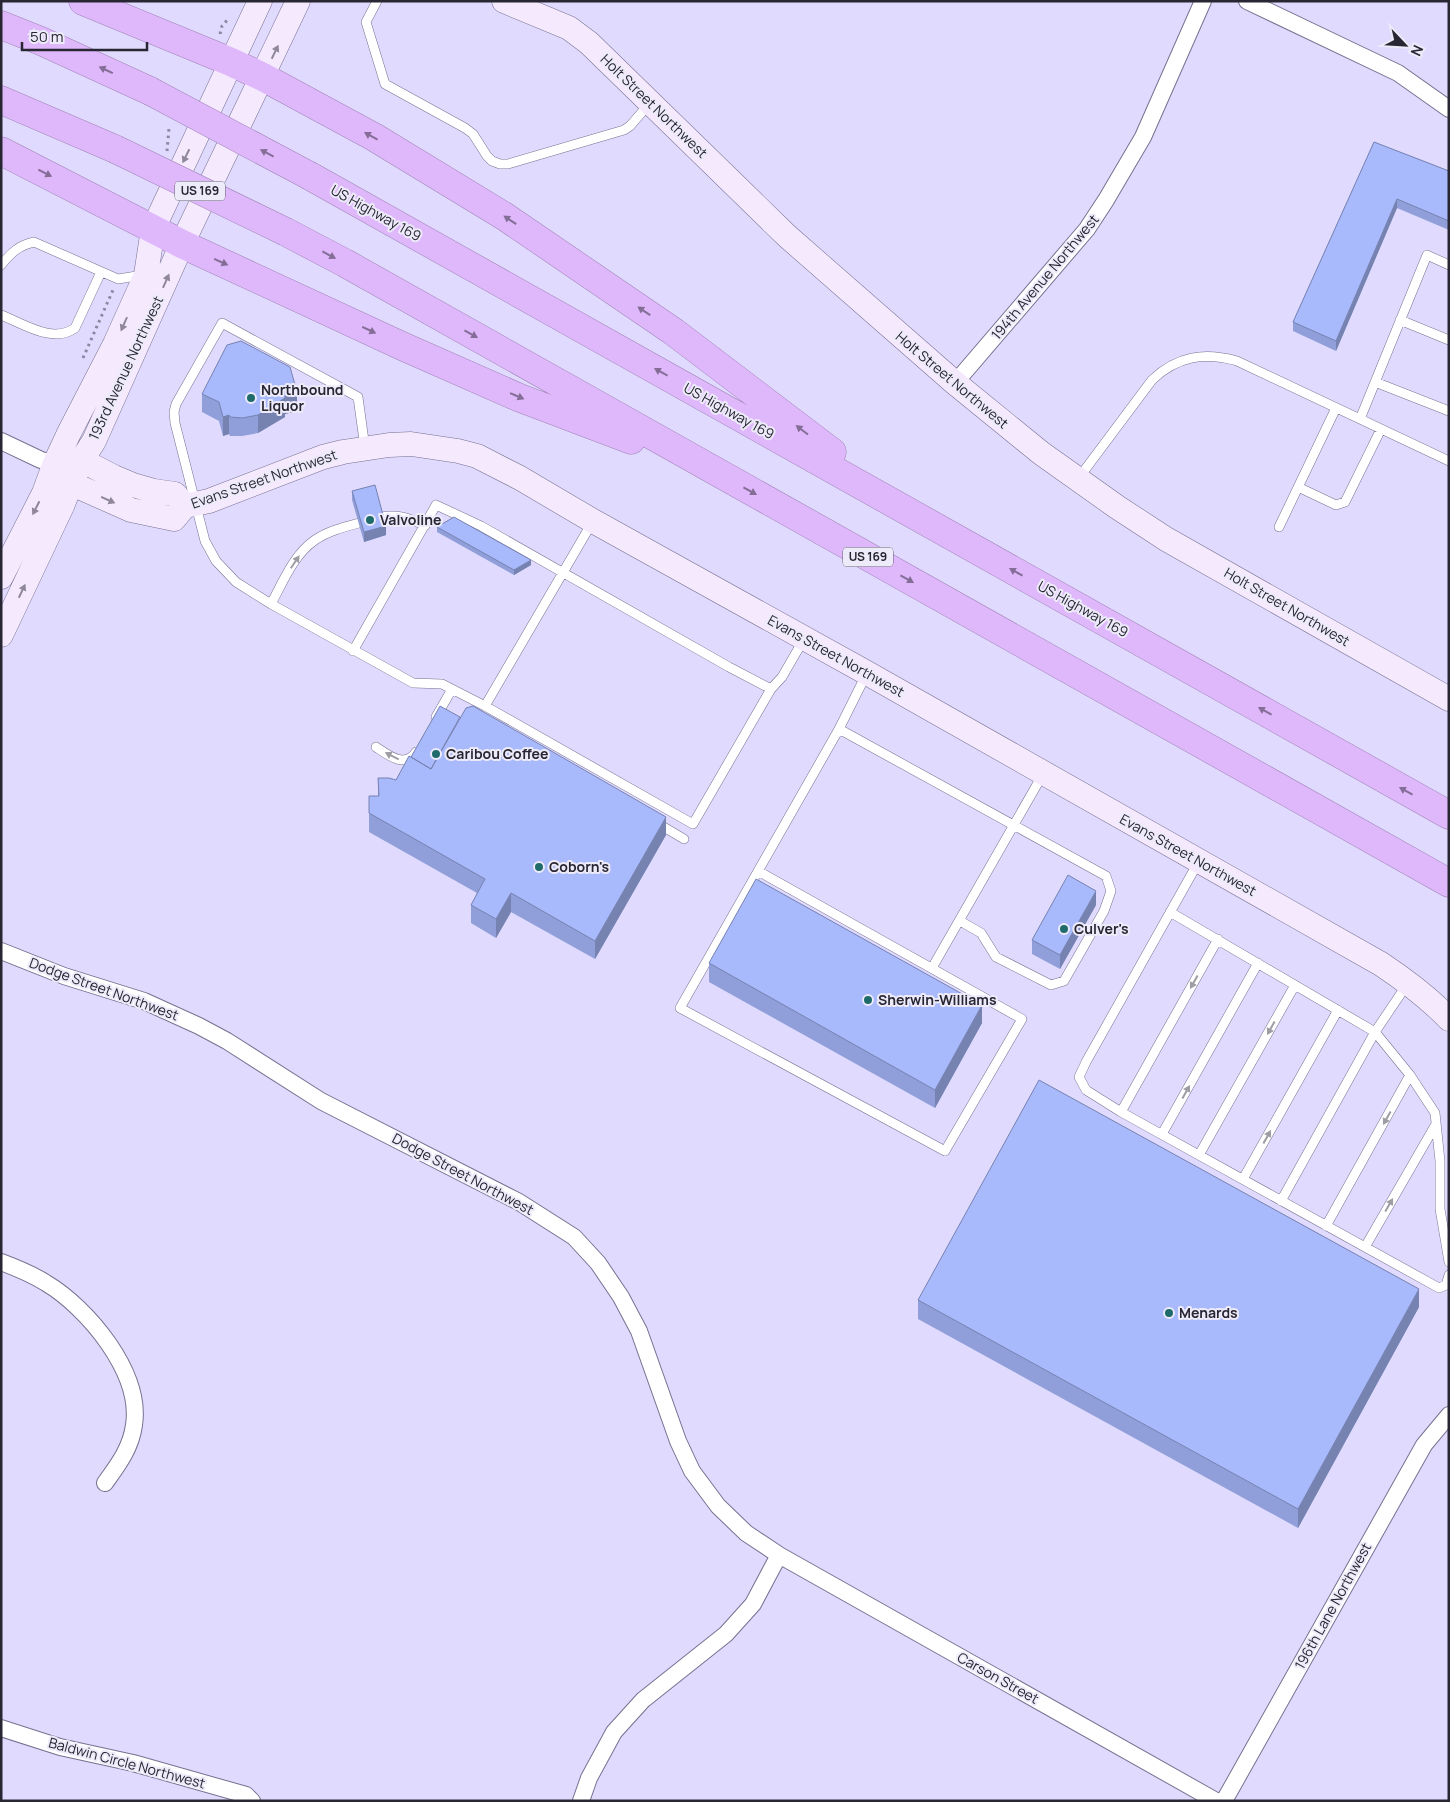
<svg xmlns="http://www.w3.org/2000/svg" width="1450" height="1802" viewBox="0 0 1450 1802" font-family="Manrope,sans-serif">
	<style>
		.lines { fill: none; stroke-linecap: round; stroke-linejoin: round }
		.lane-casing { stroke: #767190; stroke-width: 10 }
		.street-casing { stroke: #767190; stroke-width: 18 }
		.secondary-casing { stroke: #767190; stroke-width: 25 }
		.highway-casing { stroke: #9f84b5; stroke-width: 29 }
		.path { stroke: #8b87a0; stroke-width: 3; stroke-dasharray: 2.5 4; stroke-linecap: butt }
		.lane { stroke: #fff; stroke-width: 9 }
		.street { stroke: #fff; stroke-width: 16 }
		.secondary { stroke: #f5e9fe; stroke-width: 24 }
		.highway { stroke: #dfb7fb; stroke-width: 28 }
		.highway-bridge-casing { stroke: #9f84b5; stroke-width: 29; stroke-linecap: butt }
		.highway-bridge { stroke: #dfb7fb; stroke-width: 28 }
		.wall { fill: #909fd9 }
		.shaded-wall { fill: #7682b0 }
		.building { fill: #a8b9fc; stroke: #7682b0 }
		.oneway { fill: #8e8898 }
		.oneway2 { fill: #846e97 }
		.oneway3 { fill: #9e9da3 }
		.poi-dot { fill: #1f6b6c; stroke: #edebf9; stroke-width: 2 }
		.labels { text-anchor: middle; stroke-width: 4; stroke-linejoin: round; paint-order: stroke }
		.shield { fill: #edebf9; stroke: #63616e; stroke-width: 1 }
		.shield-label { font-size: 12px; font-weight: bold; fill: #282633 }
		.street-label { font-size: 14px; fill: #282633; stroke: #edebf9 }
		.poi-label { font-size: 14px; font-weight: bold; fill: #282633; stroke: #edebf9; text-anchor: start }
	</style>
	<rect width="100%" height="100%" fill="#e0dbfe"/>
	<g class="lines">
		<g class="lane-casing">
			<path id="lane" d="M 377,1 L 366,22 L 385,84 L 465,128 L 473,134 L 487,156 L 492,161 L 500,164 L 508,164 L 624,130 L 630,126 L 649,104
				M 1,265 C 11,253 19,245 34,242 L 118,279 L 143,275
				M 1,315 C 24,324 53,344 75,328 L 101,272
				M 1400,320 L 1449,340
				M 1375,382 L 1449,411
				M 1360,419 L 1427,255 L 1449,265
				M 365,448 L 358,397 L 222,323 L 176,404 L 174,412 L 175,423 L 205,541 L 216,561 L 236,582 L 271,604 L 413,683 L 442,684 L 485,706 L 693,824 L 771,689 L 782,677 L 804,639
				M 1078,479 L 1152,380 C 1177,356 1204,352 1237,361 L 1449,461
				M 1298,487 L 1336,505 L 1345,502 L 1381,429
				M 381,517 C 398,514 410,518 425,526
				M 1279,527 L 1336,408
				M 271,604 C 283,582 294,554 315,540 C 328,531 344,527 359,523
				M 353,651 L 436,505 L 481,526 L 729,667 L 771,689
				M 485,706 L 593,521
				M 436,717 L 452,689
				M 839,729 L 1106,876 L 1111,891 L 1104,911 L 1064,981 L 1051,985 L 996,957 L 981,933 L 960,921
				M 376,747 C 388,755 405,769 416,752
				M 657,823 L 684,839
				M 1199,861 L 1086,1062 L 1079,1077 L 1086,1090 L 1121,1112 L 1439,1288 L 1446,1285 L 1449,1275
				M 758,871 L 1022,1019 L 945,1151 L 680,1008 L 839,729 L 867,673
				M 1170,912 L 1375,1032 L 1410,1075 L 1435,1113 L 1440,1161 L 1440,1209 L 1449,1262
				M 932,968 L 1043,774
				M 1121,1112 L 1218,939
				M 1162,1134 L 1258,963
				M 1199,1155 L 1295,985
				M 1243,1179 L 1338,1010
				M 1281,1201 L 1375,1032 L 1408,983
				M 1326,1226 L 1410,1075
				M 1365,1247 L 1436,1124"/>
		</g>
		<g class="street-casing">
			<path id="street" d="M 1247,1 L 1398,73 L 1449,109
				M 955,383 L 1087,229 L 1106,200 L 1143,137 L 1203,1
				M 1,441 L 41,460 L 55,463
				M 1,951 L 64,976 L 144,1001 L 199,1026 L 227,1041 L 321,1101 L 519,1202 L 574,1237 L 598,1263 L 621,1297 L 639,1331 L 678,1441 L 692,1471 L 718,1506 L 746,1533 L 779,1555 L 1216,1801
				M 1,1262 C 17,1268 32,1274 46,1283 C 88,1308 142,1373 134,1425 C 131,1448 118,1465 105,1483
				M 1,1728 L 60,1747 L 133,1763 L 246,1795 L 252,1801
				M 581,1801 L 589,1778 L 614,1732 L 643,1700 L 726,1634 L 753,1604 L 779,1555
				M 1224,1801 L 1424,1445 L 1449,1415"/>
		</g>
		<g class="secondary-casing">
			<path id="secondary" d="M 504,1 L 569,28 L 589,43 L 787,236 L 955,383 L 1041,453 L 1117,507 L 1166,539 L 1449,699
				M 65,462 L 81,460 L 114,477 L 133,485 L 154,491 L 175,494 L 185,506
				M 55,463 L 70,483 L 131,510 L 174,519 L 185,506 L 209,501 L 323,457 L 343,452 L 389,445 L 411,444 L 458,451 L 477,456 L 520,478 L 593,521 L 867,673 L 1381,964 C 1405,980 1429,998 1449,1019
				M 1,577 L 44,493 L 55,463 L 69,433 L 115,344 L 146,275 L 153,229 L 260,1
				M 1,635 L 63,504 C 71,481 80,461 94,441 L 182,244 L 298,1"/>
		</g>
		<g class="highway-casing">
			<path id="highway" d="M 83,1 L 231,62 L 263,77 L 374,137 L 504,216 L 674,332 L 832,452
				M 1,25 L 41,41 L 150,91
				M 1,100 L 115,149
				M 1,151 L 182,244 L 402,346 L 520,398 L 631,440
				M 310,176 L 1449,815
				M 286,232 L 345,263 L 1449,883"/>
		</g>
		<path class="path" d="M 220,34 L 222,26 L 229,18
			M 167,151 L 169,128 L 171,126
			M 83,358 L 113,290"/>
		<use href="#lane" class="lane"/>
		<use href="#street" class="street"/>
		<use href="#secondary" class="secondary"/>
		<use href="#highway" class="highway"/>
		<g class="highway-bridge-casing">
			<path id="highway-bridge" d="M 150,91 L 310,176
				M 115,149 L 286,232"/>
		</g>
		<use href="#highway-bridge" class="highway-bridge"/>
	</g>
	<path class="wall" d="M 1374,142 L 1449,171 L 1449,230 L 1397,208 L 1336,351 L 1293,331 L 1293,322 Z
		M 202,394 L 297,411 L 285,414 L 285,417 L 258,433 L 242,436 L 230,436 L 229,434 L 223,436 L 219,421 L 202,412 Z
		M 352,491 L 386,535 L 364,542 L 352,500 Z
		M 437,527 L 531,565 L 514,575 L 437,532 Z
		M 411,757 L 666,835 L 595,959 L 511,912 L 496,938 L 471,923 L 471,905 L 477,893 L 369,832 L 369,796 L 378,796 L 378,778 L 396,780 Z
		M 1096,905 L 1060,969 L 1032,954 L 1032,940 Z
		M 709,963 L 982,1023 L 935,1108 L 709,982 Z
		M 918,1300 L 1419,1307 L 1298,1528 L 918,1319 Z"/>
	<path class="shaded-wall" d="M 1397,199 L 1397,208 L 1336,351 L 1336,341 Z
		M 297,392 L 297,411 L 285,414 L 285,417 L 258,433 L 258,415 L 285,395 Z
		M 229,415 L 229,434 L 223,436 L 223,417 Z
		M 386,526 L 386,535 L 364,542 L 364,532 Z
		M 531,560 L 531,565 L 514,575 L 514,570 Z
		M 666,817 L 666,835 L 595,959 L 595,941 Z
		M 1096,891 L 1096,905 L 1060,969 L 1060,955 Z
		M 511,893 L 511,912 L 496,938 L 496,919 Z
		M 982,1005 L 982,1023 L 935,1108 L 935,1090 Z
		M 1419,1289 L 1419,1307 L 1298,1528 L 1298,1509 Z"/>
	<path class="building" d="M 1374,142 L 1449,171 L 1449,221 L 1397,199 L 1336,341 L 1293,322 Z
		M 241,341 L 290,367 L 297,392 L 285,395 L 285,398 L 258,415 L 242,418 L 230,417 L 229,415 L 223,417 L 219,402 L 202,394 L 227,345 Z
		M 375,485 L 386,526 L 364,532 L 352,491 Z
		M 454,517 L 531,560 L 514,570 L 437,527 Z
		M 440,706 L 460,717 L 431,769 L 411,757 Z
		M 473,706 L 666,817 L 595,941 L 511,893 L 496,919 L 471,905 L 485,879 L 369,813 L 369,796 L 379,796 L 378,778 L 389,778 L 396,780 L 409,756 L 431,769 L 466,708 Z
		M 1068,875 L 1096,891 L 1060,955 L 1032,940 Z
		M 756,879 L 982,1005 L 935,1090 L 709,963 Z
		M 1039,1080 L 1419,1289 L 1298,1509 L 918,1300 Z"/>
	<defs><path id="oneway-solid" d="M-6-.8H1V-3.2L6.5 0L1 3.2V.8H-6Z" transform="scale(1.25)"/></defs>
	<g class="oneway">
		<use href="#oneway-solid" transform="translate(275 52) rotate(-64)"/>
		<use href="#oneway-solid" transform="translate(186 156) rotate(116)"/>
		<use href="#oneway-solid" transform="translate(166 281) rotate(-66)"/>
		<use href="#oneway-solid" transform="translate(124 324) rotate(114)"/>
		<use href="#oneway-solid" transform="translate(108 500) rotate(24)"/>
		<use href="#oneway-solid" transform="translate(36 508) rotate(117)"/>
		<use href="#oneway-solid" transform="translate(22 591) rotate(-65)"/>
	</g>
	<g class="oneway2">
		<use href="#oneway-solid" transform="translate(106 70) rotate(-155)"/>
		<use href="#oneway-solid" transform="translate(371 136) rotate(-151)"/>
		<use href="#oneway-solid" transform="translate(267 153) rotate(-152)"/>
		<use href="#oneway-solid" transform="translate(45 173) rotate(27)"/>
		<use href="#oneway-solid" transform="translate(510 220) rotate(-146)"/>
		<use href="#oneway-solid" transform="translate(329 255) rotate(28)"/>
		<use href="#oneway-solid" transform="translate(221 262) rotate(24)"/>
		<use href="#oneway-solid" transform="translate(644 311) rotate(-146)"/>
		<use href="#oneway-solid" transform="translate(369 330) rotate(25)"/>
		<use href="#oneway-solid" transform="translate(471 334) rotate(29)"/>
		<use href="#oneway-solid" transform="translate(661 372) rotate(-151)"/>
		<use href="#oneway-solid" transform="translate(517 396) rotate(23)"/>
		<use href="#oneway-solid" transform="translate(802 430) rotate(-143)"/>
		<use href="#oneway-solid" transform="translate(750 491) rotate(29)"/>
		<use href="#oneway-solid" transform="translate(1016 572) rotate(-151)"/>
		<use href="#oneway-solid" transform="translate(907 579) rotate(29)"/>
		<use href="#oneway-solid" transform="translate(1265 711) rotate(-151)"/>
		<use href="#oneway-solid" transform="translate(1406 791) rotate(-151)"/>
	</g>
	<g class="oneway3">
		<use href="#oneway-solid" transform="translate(295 562) rotate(-56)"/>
		<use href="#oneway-solid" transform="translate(392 756) rotate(-153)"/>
		<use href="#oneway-solid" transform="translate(1194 982) rotate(119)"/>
		<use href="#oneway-solid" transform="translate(1271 1028) rotate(119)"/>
		<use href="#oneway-solid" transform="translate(1186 1092) rotate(-61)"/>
		<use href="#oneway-solid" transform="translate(1387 1118) rotate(119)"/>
		<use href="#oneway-solid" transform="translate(1267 1137) rotate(-61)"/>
		<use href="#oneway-solid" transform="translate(1389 1205) rotate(-60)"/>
	</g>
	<g class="poi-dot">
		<circle cx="251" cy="398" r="5"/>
		<circle cx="370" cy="520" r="5"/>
		<circle cx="436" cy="754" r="5"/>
		<circle cx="539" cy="867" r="5"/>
		<circle cx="1064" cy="929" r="5"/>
		<circle cx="868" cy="1000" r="5"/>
		<circle cx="1169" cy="1313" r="5"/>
	</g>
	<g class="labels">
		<g class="shield">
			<rect x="175" y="181.5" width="50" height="19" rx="4"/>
			<rect x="843" y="547.5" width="50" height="19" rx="4"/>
		</g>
		<g class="shield-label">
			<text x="200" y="195">US 169</text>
			<text x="868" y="561">US 169</text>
		</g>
		<g class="street-label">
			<text transform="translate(654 106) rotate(44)" y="5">Holt Street Northwest</text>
			<text transform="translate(376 213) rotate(29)" y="5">US Highway 169</text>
			<text transform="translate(1045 277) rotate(-50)" y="5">194th Avenue Northwest</text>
			<text transform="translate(126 368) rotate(-65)" y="5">193rd Avenue Northwest</text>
			<text transform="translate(952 380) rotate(40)" y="5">Holt Street Northwest</text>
			<text transform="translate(729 411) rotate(29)" y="5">US Highway 169</text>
			<text transform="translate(264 479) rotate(-19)" y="5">Evans Street Northwest</text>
			<text transform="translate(1287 607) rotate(30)" y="5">Holt Street Northwest</text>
			<text transform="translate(1083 609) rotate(29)" y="5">US Highway 169</text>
			<text transform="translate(836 656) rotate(29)" y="5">Evans Street Northwest</text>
			<text transform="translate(1188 855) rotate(29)" y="5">Evans Street Northwest</text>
			<text transform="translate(104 989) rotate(20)" y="5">Dodge Street Northwest</text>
			<text transform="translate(463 1174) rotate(28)" y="5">Dodge Street Northwest</text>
			<text transform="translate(1333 1606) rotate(-61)" y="5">196th Lane Northwest</text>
			<text transform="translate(998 1678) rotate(29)" y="5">Carson Street</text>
			<text transform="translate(127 1763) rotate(15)" y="5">Baldwin Circle Northwest</text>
		</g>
		<g class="poi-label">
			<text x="261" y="395">Northbound<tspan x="261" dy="16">Liquor</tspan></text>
			<text x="380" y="525">Valvoline</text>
			<text x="446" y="759">Caribou Coffee</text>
			<text x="549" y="872">Coborn's</text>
			<text x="1074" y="934">Culver's</text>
			<text x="878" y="1005">Sherwin-Williams</text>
			<text x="1179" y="1318">Menards</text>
		</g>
	</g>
	<rect width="1450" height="1802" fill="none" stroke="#282633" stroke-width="5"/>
	<g transform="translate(1405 45) rotate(115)" stroke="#edebf9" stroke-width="4" paint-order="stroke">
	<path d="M0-4L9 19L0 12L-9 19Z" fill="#282633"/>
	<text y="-8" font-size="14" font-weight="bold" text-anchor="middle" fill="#282633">N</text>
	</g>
	<path d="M22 42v8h125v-8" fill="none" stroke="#282633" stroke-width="2.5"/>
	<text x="30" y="42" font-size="15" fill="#282633" stroke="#edebf9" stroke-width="4" paint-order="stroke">50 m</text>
</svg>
